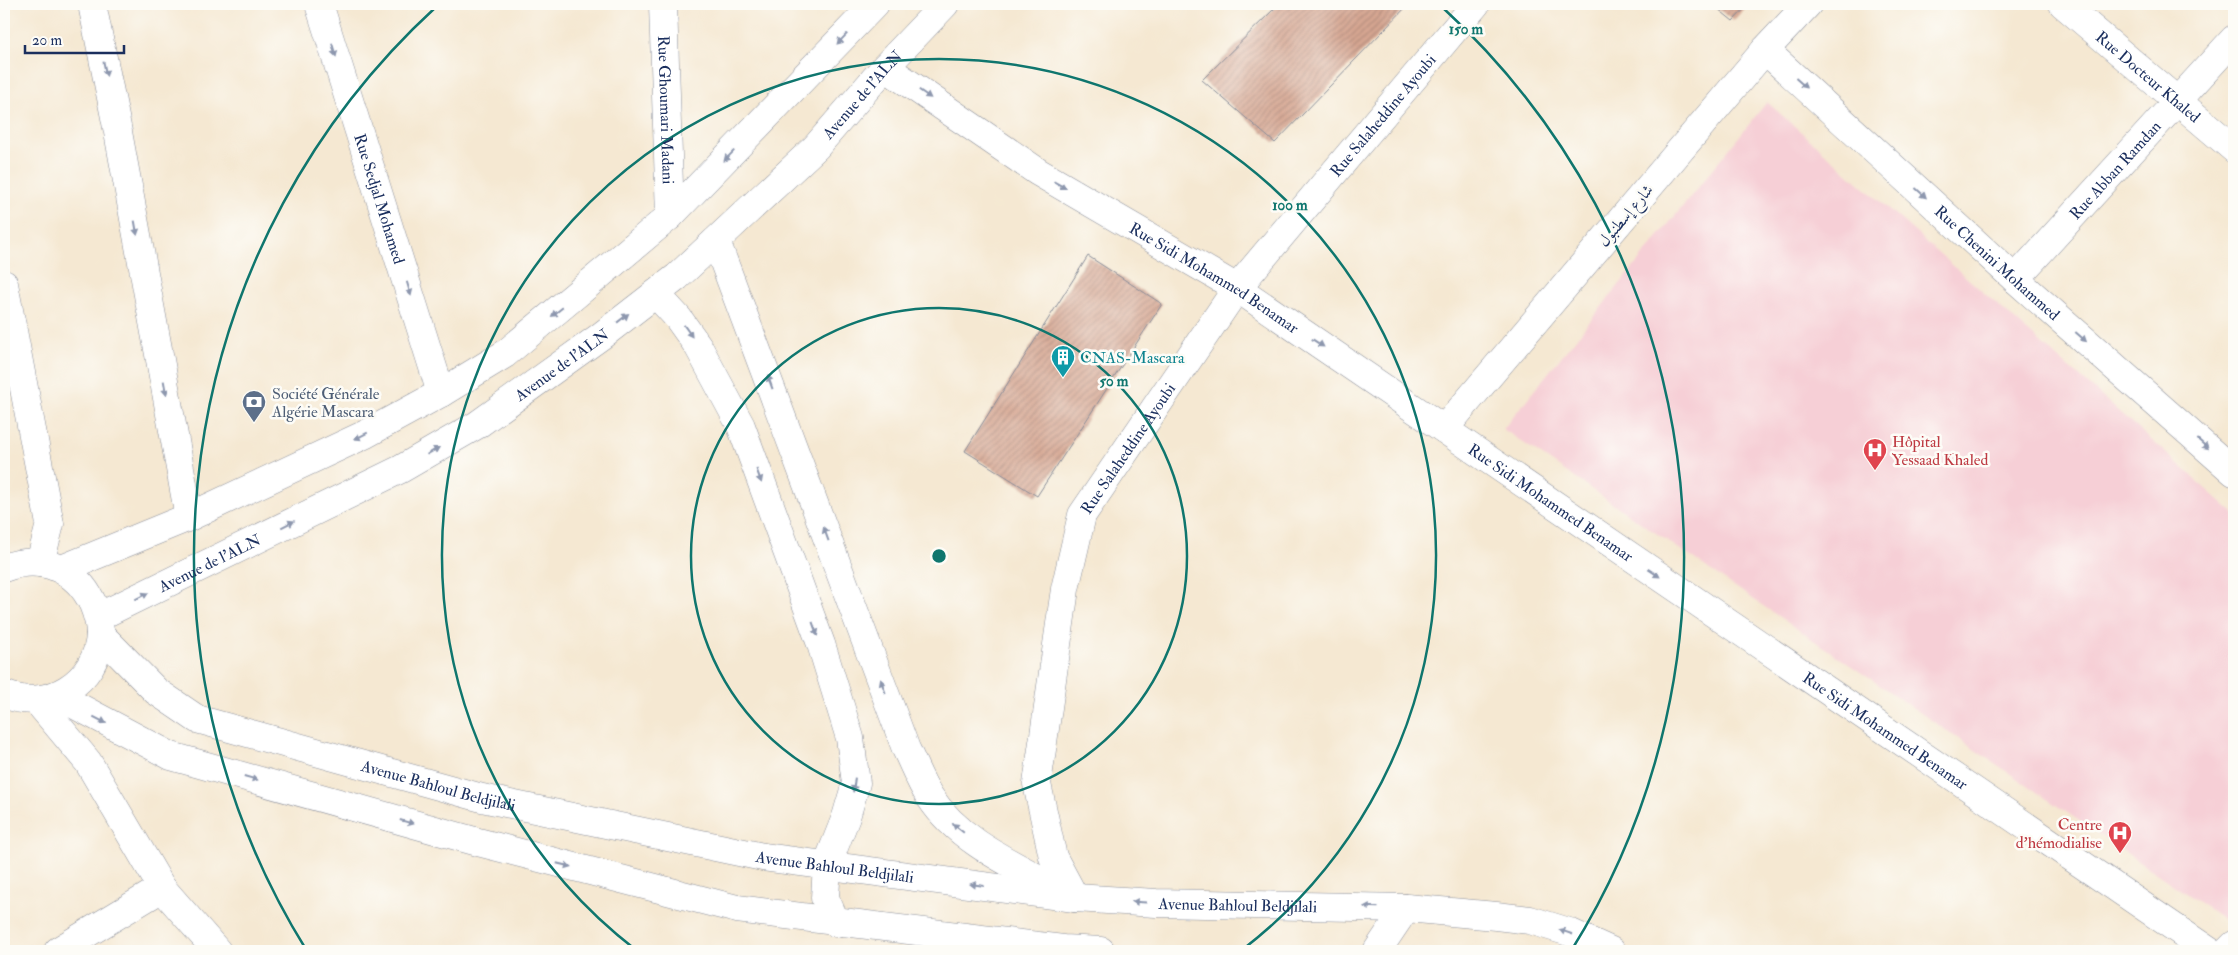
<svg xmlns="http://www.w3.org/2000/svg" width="2238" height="955" viewBox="0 0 2238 955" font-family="'IM FELL Double Pica',Amiri,serif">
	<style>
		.built { fill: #f6cfd6 }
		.building { fill: url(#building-hatch) }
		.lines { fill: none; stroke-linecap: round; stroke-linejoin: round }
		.minor-casing { stroke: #888c98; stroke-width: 29 }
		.major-casing { stroke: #888c98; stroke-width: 29 }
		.minor { stroke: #fff; stroke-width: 28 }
		.major { stroke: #fff; stroke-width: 28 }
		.oneway { fill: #8d97ae }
		.ring { fill: none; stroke: #0f766e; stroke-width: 2.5 }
		.labels { text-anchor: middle; stroke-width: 5; stroke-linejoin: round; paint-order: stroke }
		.street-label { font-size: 16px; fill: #1b2f5e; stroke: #fdfcf7 }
		.culture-label { font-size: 16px; fill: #0d838f; stroke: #fdfcf7; text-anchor: start }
		.service-label { font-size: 16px; fill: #4e5e75; stroke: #fdfcf7; text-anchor: start }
		.health-label { font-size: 16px; fill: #be3a42; stroke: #fdfcf7; text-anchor: start }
		.centre { fill: #0f766e; stroke: #fdfcf7; stroke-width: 2.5 }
		.ring-label { font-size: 15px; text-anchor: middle; font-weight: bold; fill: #0f766e; stroke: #fdfcf7; stroke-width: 5; stroke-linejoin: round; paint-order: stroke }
	</style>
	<defs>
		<pattern id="building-hatch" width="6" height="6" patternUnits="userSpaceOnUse" patternTransform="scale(1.25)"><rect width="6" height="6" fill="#d6a691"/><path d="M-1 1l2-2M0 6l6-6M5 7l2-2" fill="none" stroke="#ad887a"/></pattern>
	</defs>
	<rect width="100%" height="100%" fill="#fdfcf7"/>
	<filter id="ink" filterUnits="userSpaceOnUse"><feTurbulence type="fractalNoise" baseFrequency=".02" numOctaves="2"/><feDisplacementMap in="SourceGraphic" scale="10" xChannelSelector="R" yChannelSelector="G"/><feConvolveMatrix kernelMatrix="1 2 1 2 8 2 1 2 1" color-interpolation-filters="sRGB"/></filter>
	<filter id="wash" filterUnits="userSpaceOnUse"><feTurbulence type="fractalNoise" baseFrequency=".0096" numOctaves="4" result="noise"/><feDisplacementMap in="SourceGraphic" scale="20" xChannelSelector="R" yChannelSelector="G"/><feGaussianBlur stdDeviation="1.12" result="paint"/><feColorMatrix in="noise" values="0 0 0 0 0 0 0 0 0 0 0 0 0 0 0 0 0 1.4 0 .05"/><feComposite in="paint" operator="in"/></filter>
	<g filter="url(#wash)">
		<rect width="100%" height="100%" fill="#f5e8d2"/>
		<path class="built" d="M 1767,102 L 2234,513 L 2234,915 L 2228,922 L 1503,429 Z"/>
		<g id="blocks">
			<path class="building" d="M 1279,4 L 1409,4 L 1275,143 L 1202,80 Z
				M 1712,4 L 1749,4 L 1733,21 Z
				M 1088,256 L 1162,304 L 1037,496 L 965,451 Z"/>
		</g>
	</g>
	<g filter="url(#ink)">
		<use href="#blocks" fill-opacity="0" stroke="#888c98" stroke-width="1"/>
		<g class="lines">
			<g class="minor-casing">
				<g id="minor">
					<path d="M 92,4 L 118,132 L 189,517"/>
					<path id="s1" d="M 319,4 L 441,393"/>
					<path id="s2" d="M 663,4 L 670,216"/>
					<path id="s3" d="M 2063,4 L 2234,149"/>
					<path id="s4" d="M 1765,50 L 2015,279 L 2234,472"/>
					<path id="s5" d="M 885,67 L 1038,172 L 1237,288 L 2209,951"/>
					<path id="s6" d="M 2015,279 L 2234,39"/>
					<path d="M 4,284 L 50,524 L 40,563"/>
					<path d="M 1444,429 L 1765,50 L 1808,4"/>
					<path d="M 37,701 L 88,762 L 162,888 L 217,951"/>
					<path id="s7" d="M 1075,898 L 1053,857 L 1037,784 L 1065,589 L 1082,515 L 1237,288 L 1476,4"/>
					<path d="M 58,951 L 162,888"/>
					<path d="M 2228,951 L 2234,945"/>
				</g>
			</g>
			<g class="major-casing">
				<g id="major">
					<path d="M 716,241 L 906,749 C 914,765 920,782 930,797 C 959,842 1015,865 1060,890"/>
					<path d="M 656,294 L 678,318 L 698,346 L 741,426 L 821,644 L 850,738 L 856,783 L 846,817 L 827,865 L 825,898 L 836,923"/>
					<path d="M 4,568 C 41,554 76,568 93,604 C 97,614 100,623 100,634 C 98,682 47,713 4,694"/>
					<path d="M 62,569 L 189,517 L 366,434 L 441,393 L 505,354 L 670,216 L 875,4"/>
					<path id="s8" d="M 98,617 L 401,469 L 477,425 L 601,336 L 677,277 L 816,147 L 885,67 L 945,4"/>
					<path id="s9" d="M 100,634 L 156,691 L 197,719 L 482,798 L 763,857 L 1075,898 L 1156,903 L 1406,908 L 1496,916 L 1530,920 L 1569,932 L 1611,951"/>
					<path d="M 58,696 L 171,756 L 478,842 L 737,909 L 1063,949 L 1101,951"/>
					<path d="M 1377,951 L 1406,908"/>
				</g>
			</g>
			<use href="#minor" class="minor"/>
			<use href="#major" class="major"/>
		</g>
		<defs><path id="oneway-solid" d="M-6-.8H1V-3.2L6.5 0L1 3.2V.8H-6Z" transform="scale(1.25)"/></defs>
		<g class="oneway">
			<use href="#oneway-solid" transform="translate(842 39) rotate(134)"/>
			<use href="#oneway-solid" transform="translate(334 50) rotate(73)"/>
			<use href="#oneway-solid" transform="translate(105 69) rotate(78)"/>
			<use href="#oneway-solid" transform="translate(1801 83) rotate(42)"/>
			<use href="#oneway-solid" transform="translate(925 94) rotate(35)"/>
			<use href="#oneway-solid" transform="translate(729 156) rotate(134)"/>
			<use href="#oneway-solid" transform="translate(1060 185) rotate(30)"/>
			<use href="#oneway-solid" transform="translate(1921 193) rotate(42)"/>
			<use href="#oneway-solid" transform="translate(136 228) rotate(80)"/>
			<use href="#oneway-solid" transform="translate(409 289) rotate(73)"/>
			<use href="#oneway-solid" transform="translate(557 312) rotate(141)"/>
			<use href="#oneway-solid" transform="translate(623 318) rotate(-38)"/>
			<use href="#oneway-solid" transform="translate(688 331) rotate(55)"/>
			<use href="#oneway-solid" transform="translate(2081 337) rotate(41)"/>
			<use href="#oneway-solid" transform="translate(1318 343) rotate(34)"/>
			<use href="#oneway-solid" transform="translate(770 382) rotate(-110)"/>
			<use href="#oneway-solid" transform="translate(165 388) rotate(80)"/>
			<use href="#oneway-solid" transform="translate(361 436) rotate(154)"/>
			<use href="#oneway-solid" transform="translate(2203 444) rotate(41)"/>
			<use href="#oneway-solid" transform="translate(433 451) rotate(-30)"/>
			<use href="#oneway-solid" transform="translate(759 476) rotate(70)"/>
			<use href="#oneway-solid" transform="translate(288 524) rotate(-26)"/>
			<use href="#oneway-solid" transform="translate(826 534) rotate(-110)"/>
			<use href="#oneway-solid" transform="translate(1654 573) rotate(34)"/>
			<use href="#oneway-solid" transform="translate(142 596) rotate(-26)"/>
			<use href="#oneway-solid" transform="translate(815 629) rotate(70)"/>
			<use href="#oneway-solid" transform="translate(883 686) rotate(-110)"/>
			<use href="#oneway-solid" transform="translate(100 720) rotate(27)"/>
			<use href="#oneway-solid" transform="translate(251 778) rotate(16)"/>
			<use href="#oneway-solid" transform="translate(854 785) rotate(97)"/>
			<use href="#oneway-solid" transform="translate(407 822) rotate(16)"/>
			<use href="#oneway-solid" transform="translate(958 828) rotate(-141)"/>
			<use href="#oneway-solid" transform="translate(564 865) rotate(14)"/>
			<use href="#oneway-solid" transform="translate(977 885) rotate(-173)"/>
			<use href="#oneway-solid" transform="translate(1139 902) rotate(-176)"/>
			<use href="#oneway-solid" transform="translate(1371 907) rotate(-179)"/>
			<use href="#oneway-solid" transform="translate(1566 932) rotate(-161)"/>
		</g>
	</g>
	<g class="ring">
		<circle cx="939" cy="556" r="248"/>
		<path d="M636 950A497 497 0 1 1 1242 950"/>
		<path d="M307 951A745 745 0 0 1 436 7M1442 7A745 745 0 0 1 1571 951"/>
	</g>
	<defs>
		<g id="building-pin" transform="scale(1.25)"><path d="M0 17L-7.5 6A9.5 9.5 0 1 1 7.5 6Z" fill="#0f9aa8" stroke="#fdfcf7"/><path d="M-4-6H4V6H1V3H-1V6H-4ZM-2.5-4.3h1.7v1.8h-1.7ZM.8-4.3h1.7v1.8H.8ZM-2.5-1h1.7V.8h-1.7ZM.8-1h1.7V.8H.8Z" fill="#fff"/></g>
		<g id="bank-pin" transform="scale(1.25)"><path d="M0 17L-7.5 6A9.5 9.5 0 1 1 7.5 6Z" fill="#5c6f8a" stroke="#fdfcf7"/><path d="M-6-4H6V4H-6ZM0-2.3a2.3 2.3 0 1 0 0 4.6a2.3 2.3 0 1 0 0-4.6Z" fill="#fff"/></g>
		<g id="hospital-pin" transform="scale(1.25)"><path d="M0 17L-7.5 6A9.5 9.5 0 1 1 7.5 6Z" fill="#e0444e" stroke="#fdfcf7"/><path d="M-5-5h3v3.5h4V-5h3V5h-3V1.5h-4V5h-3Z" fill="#fff"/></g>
	</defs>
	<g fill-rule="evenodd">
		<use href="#building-pin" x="1063" y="357"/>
		<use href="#bank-pin" x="254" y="402"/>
		<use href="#hospital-pin" x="1875" y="450"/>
		<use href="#hospital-pin" x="2120" y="833"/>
	</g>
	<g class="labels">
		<g class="street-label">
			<text dy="6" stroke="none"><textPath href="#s3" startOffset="112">Rue Docteur Khaled</textPath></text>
			<text dy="6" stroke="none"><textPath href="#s8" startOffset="934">Avenue de l'ALN</textPath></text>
			<text dy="6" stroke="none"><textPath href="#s2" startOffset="106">Rue Ghoumari Madani</textPath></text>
			<text dy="6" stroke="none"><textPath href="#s7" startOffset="895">Rue Salaheddine Ayoubi</textPath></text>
			<text dy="6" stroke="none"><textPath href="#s6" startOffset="148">Rue Abban Ramdan</textPath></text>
			<text dy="6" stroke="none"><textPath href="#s1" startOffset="204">Rue Sedjal Mohamed</textPath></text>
			<text transform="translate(1625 215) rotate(-50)" y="6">شارع إسطنبول</text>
			<text dy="6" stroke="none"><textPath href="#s4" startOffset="315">Rue Chenini Mohammed</textPath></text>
			<text dy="6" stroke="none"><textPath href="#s5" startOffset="391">Rue Sidi Mohammed Benamar</textPath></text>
			<text dy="6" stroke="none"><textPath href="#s8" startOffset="529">Avenue de l'ALN</textPath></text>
			<text dy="6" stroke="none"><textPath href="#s7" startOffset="475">Rue Salaheddine Ayoubi</textPath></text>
			<text dy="6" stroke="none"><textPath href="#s5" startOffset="796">Rue Sidi Mohammed Benamar</textPath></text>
			<text dy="6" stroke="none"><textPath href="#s8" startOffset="124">Avenue de l'ALN</textPath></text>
			<text dy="6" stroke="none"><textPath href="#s5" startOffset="1201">Rue Sidi Mohammed Benamar</textPath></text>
			<text dy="6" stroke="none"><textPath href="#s9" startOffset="380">Avenue Bahloul Beldjilali</textPath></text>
			<text dy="6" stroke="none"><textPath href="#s9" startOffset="785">Avenue Bahloul Beldjilali</textPath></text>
			<text dy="6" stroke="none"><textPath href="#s9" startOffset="1190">Avenue Bahloul Beldjilali</textPath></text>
		</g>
		<g class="culture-label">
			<text x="1080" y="363">CNAS-Mascara</text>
		</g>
		<g class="service-label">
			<text x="272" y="399">Société Générale<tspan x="272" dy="18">Algérie Mascara</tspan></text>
		</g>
		<g class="health-label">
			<text x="1892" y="447">Hôpital<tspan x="1892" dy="18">Yessaad Khaled</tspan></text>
			<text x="2102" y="830" text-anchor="end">Centre<tspan x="2102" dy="18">d'hémodialise</tspan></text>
		</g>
	</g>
	<circle cx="939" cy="556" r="8" class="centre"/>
	<g class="ring-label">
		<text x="1466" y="34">150 m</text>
		<text x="1290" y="210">100 m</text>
		<text x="1114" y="386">50 m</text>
	</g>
	<rect width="2238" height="955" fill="none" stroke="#fdfcf7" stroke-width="20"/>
	<path d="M25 45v8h99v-8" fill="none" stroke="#1b2f5e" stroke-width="2.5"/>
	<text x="32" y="45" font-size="15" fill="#1b2f5e" stroke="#fdfcf7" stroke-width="4" paint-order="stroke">20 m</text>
</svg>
